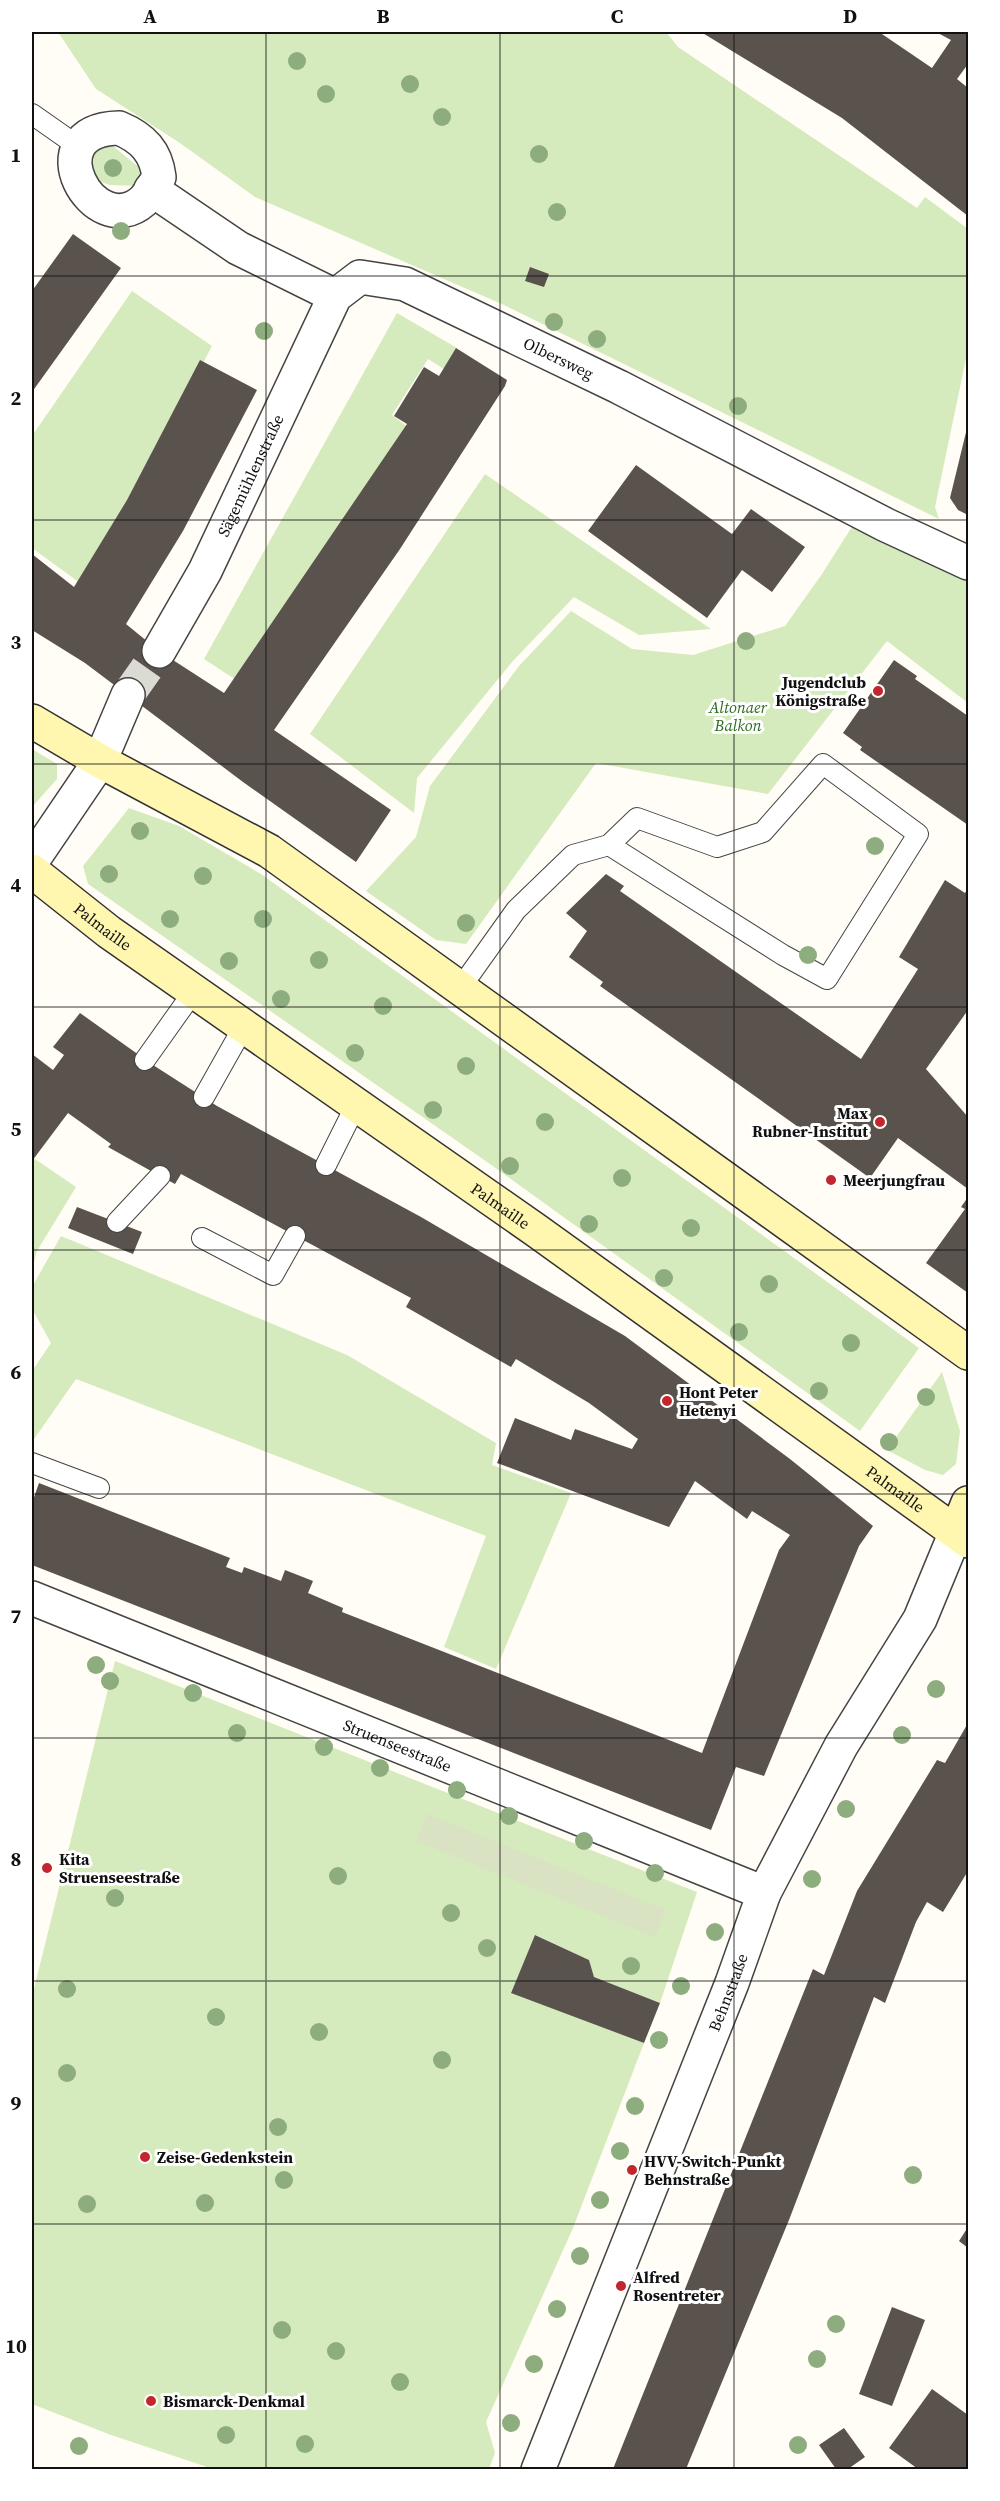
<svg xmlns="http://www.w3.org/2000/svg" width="1000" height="2501" viewBox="0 0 1000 2501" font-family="'Source Serif 4',serif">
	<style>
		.green { fill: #d5ebbd }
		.cemetery { fill: #d9e3c4 }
		.building { fill: #5a524d }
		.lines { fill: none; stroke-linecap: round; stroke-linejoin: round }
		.minor-tunnel { stroke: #dbdad3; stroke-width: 33; stroke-dasharray: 33 16; stroke-linecap: butt }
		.service-casing { stroke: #444; stroke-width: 22 }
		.minor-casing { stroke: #444; stroke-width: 36 }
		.secondary-casing { stroke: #333; stroke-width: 36 }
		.service { stroke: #fff; stroke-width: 20 }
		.minor { stroke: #fff; stroke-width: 33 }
		.secondary { stroke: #fff6b0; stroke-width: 33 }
		.tree { fill: #8dad7f }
		.grid { fill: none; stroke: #111; stroke-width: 1.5; stroke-opacity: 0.55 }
		.poi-dot { fill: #c4262e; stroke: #fff; stroke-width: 2 }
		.labels { text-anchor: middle; stroke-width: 6; stroke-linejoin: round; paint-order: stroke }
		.street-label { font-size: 16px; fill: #111; stroke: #fff }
		.poi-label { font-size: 16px; font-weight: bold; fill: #111; stroke: #fff; text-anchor: start }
		.park-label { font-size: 16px; font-style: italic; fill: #2f6b1f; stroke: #fff }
		.neatline { fill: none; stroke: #111; stroke-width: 2 }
		.grid-label { font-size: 20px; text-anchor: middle; font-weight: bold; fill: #111 }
	</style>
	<rect width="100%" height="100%" fill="#fffdf5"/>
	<path class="green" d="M 58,32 L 666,32 L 678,47 L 917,208 L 925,197 L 968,229 L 968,349 L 935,507 L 939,519 L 504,305 L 255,197 L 180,143 L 96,89 Z
		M 113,146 L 147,174 L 141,186 L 110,185 L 95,180 L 88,168 L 94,150 Z
		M 132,291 L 212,346 L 122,517 L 80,583 L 32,548 L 32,436 Z
		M 397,313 L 457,348 L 444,369 L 428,359 L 392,415 L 409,428 L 236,680 L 204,659 Z
		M 485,474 L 711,629 L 639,635 L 574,597 L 512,662 L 417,778 L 414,813 L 310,734 Z
		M 855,522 L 968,580 L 968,703 L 887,641 L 768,794 L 596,763 L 466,944 L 436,940 L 366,891 L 416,837 L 430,786 L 519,666 L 571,611 L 632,649 L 693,655 L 785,626 L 822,574 Z
		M 32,749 L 57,764 L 57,779 L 32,807 Z
		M 129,808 L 179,826 L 261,874 L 919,1348 L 860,1431 L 490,1164 L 88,884 L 83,866 Z
		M 32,1157 L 76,1187 L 37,1251 L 32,1269 Z
		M 61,1236 L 347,1355 L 496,1443 L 492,1465 L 571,1493 L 496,1669 L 444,1647 L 486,1536 L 76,1379 L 32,1442 L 32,1371 L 51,1343 L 32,1309 L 32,1287 Z
		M 942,1372 L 960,1431 L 956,1464 L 943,1475 L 925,1470 L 887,1450 Z
		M 115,1661 L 697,1892 L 660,2003 L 594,1977 L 589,1960 L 536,1935 L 511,1992 L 644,2043 L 573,2228 L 486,2422 L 495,2453 L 489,2469 L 213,2469 L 111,2435 L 32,2404 L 32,1997 Z"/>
	<path class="cemetery" d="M 427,1814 L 666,1910 L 655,1937 L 416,1841 Z"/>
	<path class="building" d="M 701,32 L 879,32 L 932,68 L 951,40 L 936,32 L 968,32 L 968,64 L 957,79 L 968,88 L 968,216 L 842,118 Z
		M 73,234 L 121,268 L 32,392 L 32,291 Z
		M 530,267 L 549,274 L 544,287 L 525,281 Z
		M 456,348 L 507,380 L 505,386 L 400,549 L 274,730 L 391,810 L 356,862 L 243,782 L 85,663 L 32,630 L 32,554 L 74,587 L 127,500 L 200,360 L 257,390 L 183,531 L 126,624 L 159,651 L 224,693 L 407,424 L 394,416 L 424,367 L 439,376 Z
		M 968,424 L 968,515 L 958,510 L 950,498 Z
		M 636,465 L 732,534 L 751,509 L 805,547 L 772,592 L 742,570 L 707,618 L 588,531 Z
		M 894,660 L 917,676 L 915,679 L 968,716 L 968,825 L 860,750 L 862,747 L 843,733 Z
		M 606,874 L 624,886 L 620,891 L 861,1059 L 918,969 L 899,957 L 945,880 L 965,893 L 968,888 L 968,1010 L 926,1069 L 968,1117 L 968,1189 L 898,1138 L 870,1178 L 600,986 L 603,982 L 569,957 L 587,931 L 566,913 Z
		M 80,1013 L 153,1065 L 217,1106 L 421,1217 L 625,1336 L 790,1459 L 873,1526 L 859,1546 L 764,1776 L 736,1767 L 711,1830 L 32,1565 L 32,1503 L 39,1483 L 230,1558 L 226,1567 L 242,1573 L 244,1567 L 281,1581 L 285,1570 L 313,1581 L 308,1593 L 343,1608 L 342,1612 L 702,1753 L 779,1550 L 790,1535 L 752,1511 L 747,1519 L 695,1481 L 669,1527 L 497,1463 L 515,1418 L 571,1440 L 575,1429 L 632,1449 L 638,1439 L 589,1403 L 516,1359 L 511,1367 L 406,1307 L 411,1298 L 383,1283 L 181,1174 L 175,1184 L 160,1176 L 108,1147 L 111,1144 L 68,1113 L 32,1161 L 32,1054 L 53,1070 L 64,1055 L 53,1047 Z
		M 968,1197 L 968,1293 L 926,1263 L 965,1209 L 961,1207 Z
		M 77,1207 L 142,1232 L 133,1254 L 68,1228 Z
		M 968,1723 L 968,1871 L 943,1912 L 927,1902 L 916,1922 L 885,2003 L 874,1997 L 789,2220 L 686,2469 L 613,2469 L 813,1969 L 824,1975 L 857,1891 L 937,1760 L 945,1763 Z
		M 535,1935 L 589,1960 L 594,1977 L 660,2003 L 644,2043 L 511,1993 Z
		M 968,2227 L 968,2248 L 959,2241 Z
		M 892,2307 L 925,2320 L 892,2406 L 859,2394 Z
		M 932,2389 L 968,2415 L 968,2469 L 918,2469 L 889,2448 Z
		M 844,2428 L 865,2457 L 848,2469 L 836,2469 L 819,2445 Z"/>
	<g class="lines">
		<path class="minor-tunnel" d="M 128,695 L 159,651"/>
		<g class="service-casing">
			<path id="service" d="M 32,114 L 79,147
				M 461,987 L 516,910 L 573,855 L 609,845 L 783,955 L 827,979 L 918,834 L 823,764 L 763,832 L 717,847 L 637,818 L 609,845
				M 145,1060 L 194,991
				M 204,1097 L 244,1026
				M 326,1165 L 356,1105
				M 117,1222 L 160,1176
				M 202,1238 L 273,1275 L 295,1236
				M 32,1463 L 99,1488"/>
		</g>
		<g class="minor-casing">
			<g id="minor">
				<path d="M 119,128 C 143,138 156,152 159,177 C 154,185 149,195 143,201 C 94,244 31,130 119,128 Z"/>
				<path d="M 151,189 L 238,248 L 335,296"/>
				<path id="s1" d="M 159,651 L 205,571 L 335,296 L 360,277 L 405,284 L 619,387 L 886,525 L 968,563"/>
				<path d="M 32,861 L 100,761 L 128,695"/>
				<path id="s2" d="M 32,1598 L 764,1893"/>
				<path id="s3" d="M 538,2470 L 732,1983 L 764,1893 L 841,1746 L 920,1619 L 956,1532"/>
			</g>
		</g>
		<g class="secondary-casing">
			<g id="secondary">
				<path d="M 32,721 L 100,761 L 269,851 L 968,1353"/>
				<path id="s4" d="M 32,871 L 109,932 L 537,1231 L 968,1541"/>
				<path d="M 956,1532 L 968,1503"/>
			</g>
		</g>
		<use href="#service" class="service"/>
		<use href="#minor" class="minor"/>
		<use href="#secondary" class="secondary"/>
	</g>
	<g class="tree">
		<circle cx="297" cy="61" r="9"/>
		<circle cx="410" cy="84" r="9"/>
		<circle cx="326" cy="94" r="9"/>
		<circle cx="442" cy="117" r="9"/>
		<circle cx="539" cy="154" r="9"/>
		<circle cx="113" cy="168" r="9"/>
		<circle cx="557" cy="212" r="9"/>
		<circle cx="121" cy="231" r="9"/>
		<circle cx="554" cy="322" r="9"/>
		<circle cx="264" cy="331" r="9"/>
		<circle cx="597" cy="339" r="9"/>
		<circle cx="738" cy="406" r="9"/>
		<circle cx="746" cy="641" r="9"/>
		<circle cx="140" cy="831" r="9"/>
		<circle cx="875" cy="846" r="9"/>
		<circle cx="109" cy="874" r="9"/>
		<circle cx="203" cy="876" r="9"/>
		<circle cx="170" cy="919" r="9"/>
		<circle cx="263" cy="919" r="9"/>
		<circle cx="466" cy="923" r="9"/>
		<circle cx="808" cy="955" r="9"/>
		<circle cx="319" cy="960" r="9"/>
		<circle cx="229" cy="961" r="9"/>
		<circle cx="281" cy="999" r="9"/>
		<circle cx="383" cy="1006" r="9"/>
		<circle cx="355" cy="1053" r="9"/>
		<circle cx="466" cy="1066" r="9"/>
		<circle cx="433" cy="1110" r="9"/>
		<circle cx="545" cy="1122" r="9"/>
		<circle cx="510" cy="1166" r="9"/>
		<circle cx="622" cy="1178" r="9"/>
		<circle cx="589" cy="1224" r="9"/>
		<circle cx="691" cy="1228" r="9"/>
		<circle cx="664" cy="1278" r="9"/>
		<circle cx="769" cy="1284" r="9"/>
		<circle cx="739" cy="1332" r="9"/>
		<circle cx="851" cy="1343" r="9"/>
		<circle cx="819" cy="1391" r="9"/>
		<circle cx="926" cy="1397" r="9"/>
		<circle cx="889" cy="1442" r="9"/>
		<circle cx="96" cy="1665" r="9"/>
		<circle cx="110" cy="1681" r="9"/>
		<circle cx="936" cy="1689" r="9"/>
		<circle cx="193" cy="1693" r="9"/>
		<circle cx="237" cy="1733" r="9"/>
		<circle cx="902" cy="1735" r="9"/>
		<circle cx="324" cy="1747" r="9"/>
		<circle cx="380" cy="1768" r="9"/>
		<circle cx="457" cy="1790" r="9"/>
		<circle cx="846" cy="1809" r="9"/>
		<circle cx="509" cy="1816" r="9"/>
		<circle cx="584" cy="1841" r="9"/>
		<circle cx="655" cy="1873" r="9"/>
		<circle cx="338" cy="1876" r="9"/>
		<circle cx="812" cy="1879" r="9"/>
		<circle cx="115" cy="1898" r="9"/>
		<circle cx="451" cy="1913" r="9"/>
		<circle cx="715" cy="1932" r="9"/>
		<circle cx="487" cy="1948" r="9"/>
		<circle cx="631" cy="1966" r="9"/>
		<circle cx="681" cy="1986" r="9"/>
		<circle cx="67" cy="1989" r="9"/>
		<circle cx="216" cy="2017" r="9"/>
		<circle cx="319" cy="2032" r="9"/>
		<circle cx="659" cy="2040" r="9"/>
		<circle cx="442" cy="2060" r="9"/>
		<circle cx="67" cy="2073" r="9"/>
		<circle cx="635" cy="2106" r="9"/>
		<circle cx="278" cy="2127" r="9"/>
		<circle cx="620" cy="2151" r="9"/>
		<circle cx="913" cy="2175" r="9"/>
		<circle cx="284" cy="2180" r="9"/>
		<circle cx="600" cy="2200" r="9"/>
		<circle cx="205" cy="2203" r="9"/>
		<circle cx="87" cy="2204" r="9"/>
		<circle cx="580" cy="2256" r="9"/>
		<circle cx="557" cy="2309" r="9"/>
		<circle cx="836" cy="2324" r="9"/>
		<circle cx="282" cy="2330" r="9"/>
		<circle cx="336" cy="2351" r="9"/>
		<circle cx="817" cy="2359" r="9"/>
		<circle cx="534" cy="2364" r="9"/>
		<circle cx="400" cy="2382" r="9"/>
		<circle cx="511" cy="2423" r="9"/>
		<circle cx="226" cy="2435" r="9"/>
		<circle cx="305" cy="2444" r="9"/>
		<circle cx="798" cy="2445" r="9"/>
		<circle cx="79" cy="2446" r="9"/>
	</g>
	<path class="grid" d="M 266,32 L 266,2470M 500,32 L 500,2470M 734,32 L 734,2470M 32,276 L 968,276M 32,520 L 968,520M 32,764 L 968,764M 32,1007 L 968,1007M 32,1250 L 968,1250M 32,1494 L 968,1494M 32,1738 L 968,1738M 32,1981 L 968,1981M 32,2224 L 968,2224"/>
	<g class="poi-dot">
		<circle cx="878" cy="691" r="6"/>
		<circle cx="880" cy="1122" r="6"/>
		<circle cx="831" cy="1180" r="6"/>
		<circle cx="667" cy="1401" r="6"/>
		<circle cx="47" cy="1868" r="6"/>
		<circle cx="145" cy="2157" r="6"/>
		<circle cx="632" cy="2170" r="6"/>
		<circle cx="621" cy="2286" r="6"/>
		<circle cx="151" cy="2401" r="6"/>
	</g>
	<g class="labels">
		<g class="street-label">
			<text dy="6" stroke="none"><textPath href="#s1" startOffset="644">Olbersweg</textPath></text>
			<text dy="6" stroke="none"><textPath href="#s1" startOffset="198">Sägemühlenstraße</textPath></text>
			<text dy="6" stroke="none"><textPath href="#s4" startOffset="90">Palmaille</textPath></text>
			<text dy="6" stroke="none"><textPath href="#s4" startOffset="576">Palmaille</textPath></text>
			<text dy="6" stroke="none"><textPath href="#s4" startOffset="1062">Palmaille</textPath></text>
			<text dy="6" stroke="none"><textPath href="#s2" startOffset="394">Struenseestraße</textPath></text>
			<text dy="6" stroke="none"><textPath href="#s3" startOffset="514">Behnstraße</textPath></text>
		</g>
		<g class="poi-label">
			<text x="866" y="688" text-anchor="end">Jugendclub<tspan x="866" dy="18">Königstraße</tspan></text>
			<text x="868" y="1119" text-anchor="end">Max<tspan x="868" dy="18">Rubner-Institut</tspan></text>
			<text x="843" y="1186">Meerjungfrau</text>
			<text x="679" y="1398">Hont Peter<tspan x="679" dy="18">Hetenyi</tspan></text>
			<text x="59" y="1865">Kita<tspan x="59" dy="18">Struenseestraße</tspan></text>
			<text x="157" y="2163">Zeise-Gedenkstein</text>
			<text x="644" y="2167">HVV-Switch-Punkt<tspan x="644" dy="18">Behnstraße</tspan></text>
			<text x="633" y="2283">Alfred<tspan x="633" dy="18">Rosentreter</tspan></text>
			<text x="163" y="2407">Bismarck-Denkmal</text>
		</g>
		<g class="park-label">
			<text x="738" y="713">Altonaer<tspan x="738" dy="18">Balkon</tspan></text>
		</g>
	</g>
	<rect width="1000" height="2501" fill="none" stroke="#ffffff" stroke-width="66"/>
	<rect x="33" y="33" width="934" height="2435" class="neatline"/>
	<g class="grid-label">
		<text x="150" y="23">A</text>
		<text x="383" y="23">B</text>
		<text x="617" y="23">C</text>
		<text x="850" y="23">D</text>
		<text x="16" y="162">1</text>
		<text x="16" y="405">2</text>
		<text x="16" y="649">3</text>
		<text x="16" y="892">4</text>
		<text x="16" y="1136">5</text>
		<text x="16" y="1379">6</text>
		<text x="16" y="1623">7</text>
		<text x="16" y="1866">8</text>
		<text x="16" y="2110">9</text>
		<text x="16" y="2353">10</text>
	</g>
</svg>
